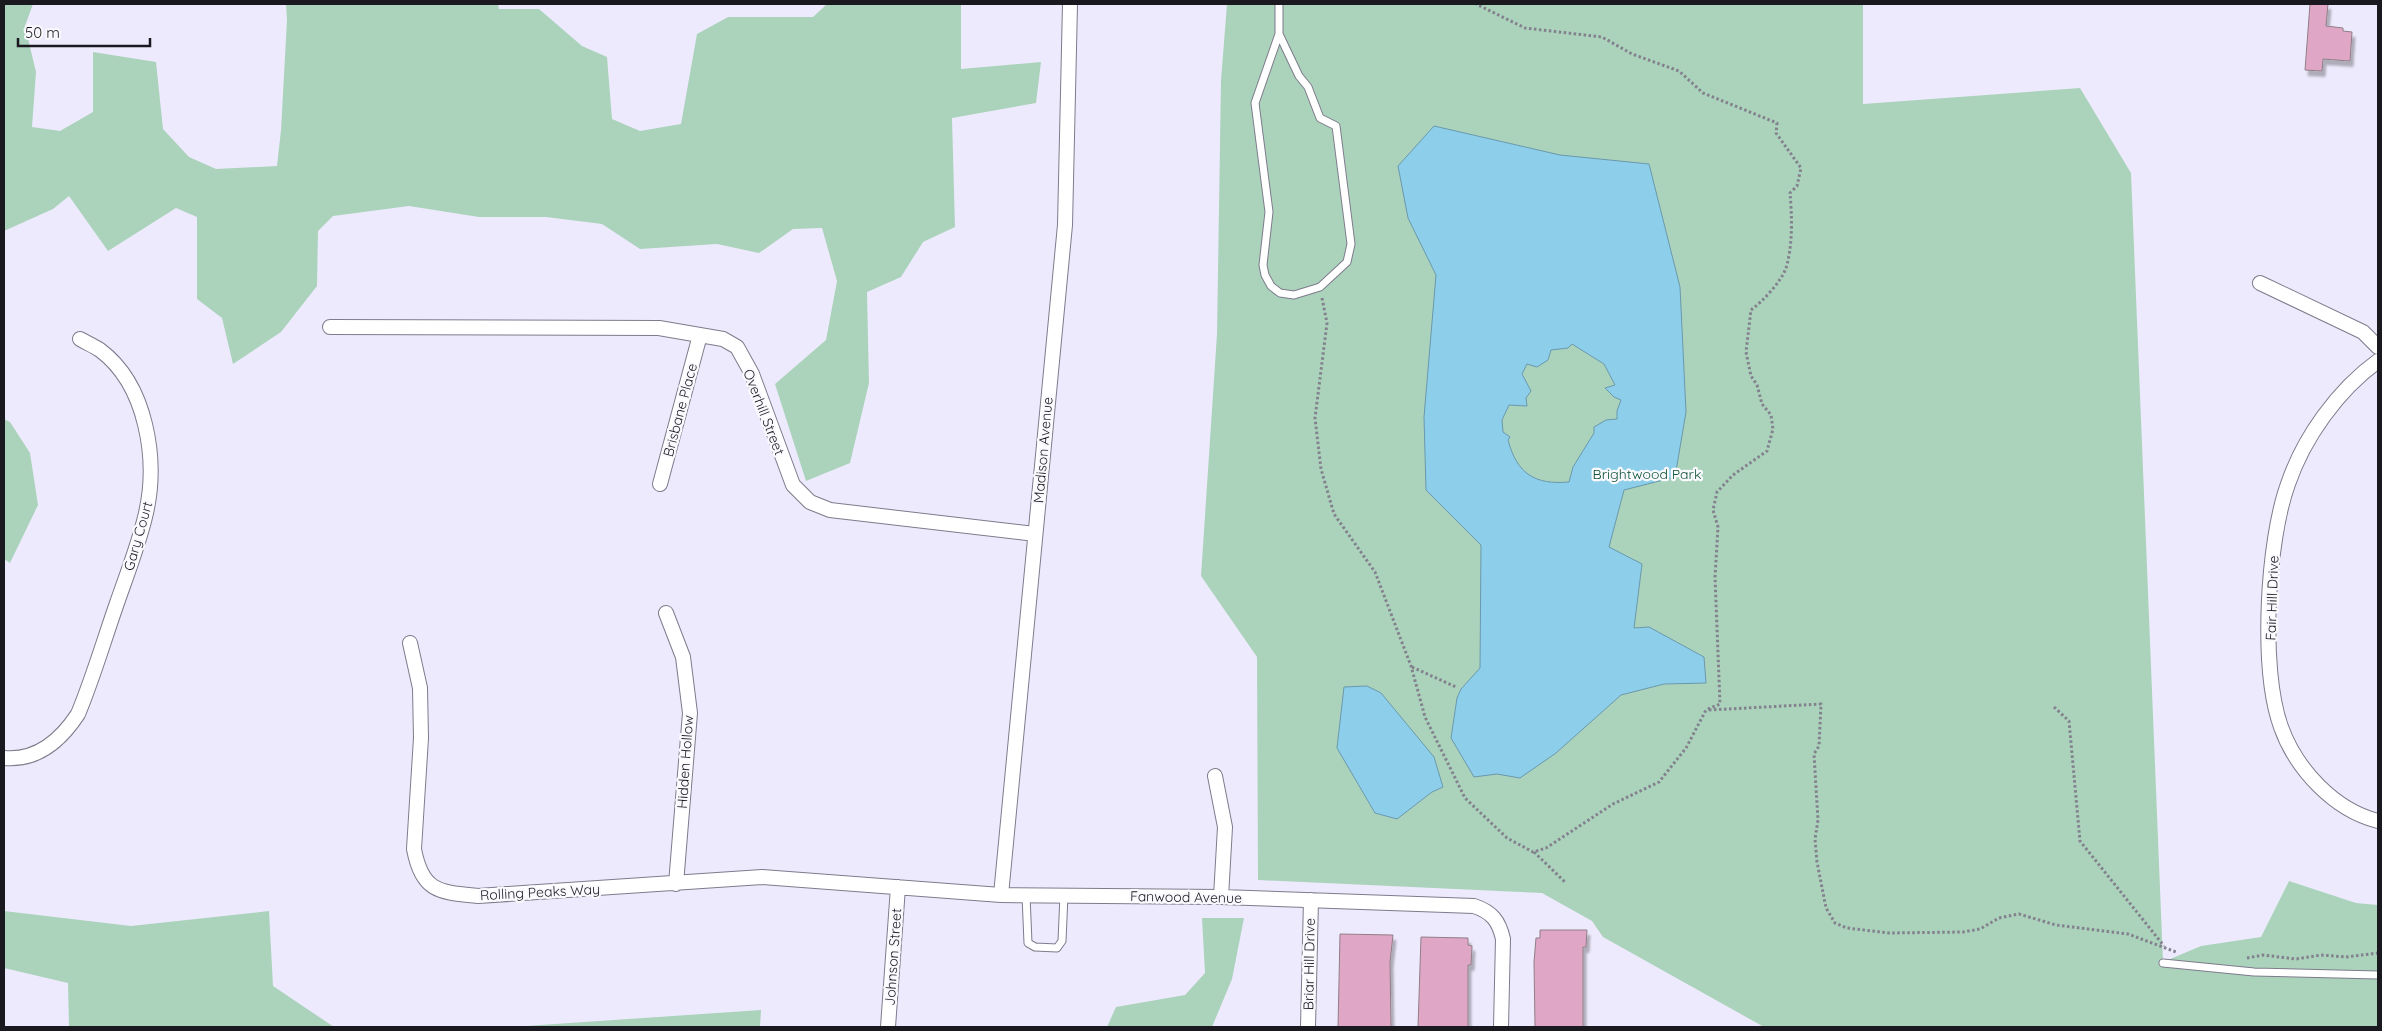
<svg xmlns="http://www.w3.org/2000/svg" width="2382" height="1031" viewBox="0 0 2382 1031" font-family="Quicksand,sans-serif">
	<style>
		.green { fill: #abd3bb }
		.water { fill: #8dcfea; stroke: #6a98ad; fill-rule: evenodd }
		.building { fill: #dfa7c5; stroke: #907e87; filter: url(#shadow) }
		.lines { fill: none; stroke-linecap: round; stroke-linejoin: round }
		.lane-casing { stroke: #7e7b8c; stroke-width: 9 }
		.street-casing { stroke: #7e7b8c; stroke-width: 16 }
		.path { stroke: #83818e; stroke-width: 3; stroke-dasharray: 2.5 2.5; stroke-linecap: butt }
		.lane { stroke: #fff; stroke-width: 7 }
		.street { stroke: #fff; stroke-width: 14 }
		.labels { text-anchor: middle; stroke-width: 4.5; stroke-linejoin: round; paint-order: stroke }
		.street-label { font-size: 14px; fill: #1a1920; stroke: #fafafe }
		.park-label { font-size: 14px; fill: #0c5233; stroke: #fafafe }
	</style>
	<defs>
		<filter id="shadow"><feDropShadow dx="3" dy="5.5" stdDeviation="1" flood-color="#0004"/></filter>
	</defs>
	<rect width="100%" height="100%" fill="#eeeafd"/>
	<path class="green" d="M 4,4 L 33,4 L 25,26 L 36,72 L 32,127 L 60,131 L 93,112 L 93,52 L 156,62 L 163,129 L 189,157 L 216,169 L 277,166 L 281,130 L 287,20 L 286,4 L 498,4 L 499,9 L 539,9 L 582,46 L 607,57 L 612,119 L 640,131 L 681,124 L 697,34 L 728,17 L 813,17 L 827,4 L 961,4 L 961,69 L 1041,62 L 1036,103 L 952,118 L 955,227 L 923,242 L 901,277 L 867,292 L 869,383 L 850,463 L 806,481 L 775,384 L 826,340 L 837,281 L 822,228 L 793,229 L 759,253 L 717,244 L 640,249 L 602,224 L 546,217 L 479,217 L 409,206 L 333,216 L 318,231 L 317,286 L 281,332 L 233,364 L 222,318 L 197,299 L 197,217 L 176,208 L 108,251 L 69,196 L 53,209 L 4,231 Z
		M 1227,4 L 1863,4 L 1863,104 L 2080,88 L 2131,173 L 2163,962 L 2201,946 L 2261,937 L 2289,881 L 2356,903 L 2378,905 L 2378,1027 L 1764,1027 L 1603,937 L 1592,921 L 1542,893 L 1258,880 L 1257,657 L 1201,576 L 1217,334 L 1221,80 Z
		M 4,419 L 10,422 L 30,453 L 38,505 L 10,563 L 4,559 Z
		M 4,911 L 131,926 L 269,911 L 273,986 L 334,1027 L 69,1027 L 68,983 L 4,968 Z
		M 1202,918 L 1244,918 L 1232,979 L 1212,1027 L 1107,1027 L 1116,1007 L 1185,995 L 1205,973 Z
		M 761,1010 L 760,1027 L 511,1027 Z"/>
	<path class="water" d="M 1434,126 L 1560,155 L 1649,164 L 1680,287 L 1686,412 L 1675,477 L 1624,490 L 1609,547 L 1642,564 L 1634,628 L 1649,627 L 1704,657 L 1706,683 L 1664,684 L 1621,695 L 1556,753 L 1520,778 L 1497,774 L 1474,777 L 1451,738 L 1457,698 L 1461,689 L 1480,668 L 1481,545 L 1426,490 L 1424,417 L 1436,275 L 1408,218 L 1398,166 ZM 1572,344 L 1604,364 L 1615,385 L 1605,388 L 1614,397 L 1621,400 L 1617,411 L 1617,419 L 1606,420 L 1594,427 L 1594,433 L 1573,467 L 1569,482 C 1535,485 1517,474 1508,440 L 1510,437 L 1503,432 L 1502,420 L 1509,405 L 1527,406 L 1526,398 L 1531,391 L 1522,374 L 1527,364 L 1537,367 L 1548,360 L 1551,350 L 1568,348 Z
		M 1367,686 L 1381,693 L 1434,757 L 1443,787 L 1432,792 L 1397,819 L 1375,813 L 1337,748 L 1344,687 Z"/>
	<path class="building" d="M 2310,4 L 2328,4 L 2326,26 L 2343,28 L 2343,31 L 2352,32 L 2350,61 L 2323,59 L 2322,71 L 2305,70 Z
		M 1540,930 L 1587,930 L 1586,947 L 1583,947 L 1583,1027 L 1535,1027 L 1534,962 L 1536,938 L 1540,938 Z
		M 1340,934 L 1393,935 L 1390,962 L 1391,1027 L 1338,1027 Z
		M 1421,937 L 1468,938 L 1468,945 L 1472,946 L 1471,965 L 1468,965 L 1468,1027 L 1418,1027 Z"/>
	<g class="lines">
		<g class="lane-casing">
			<path id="lane" d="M 1279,4 L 1279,34 L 1255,103 L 1269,212 L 1263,265 L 1265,275 L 1271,286 L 1280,293 L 1294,295 L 1320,287 L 1347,262 L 1351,244 L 1336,126 L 1320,118 L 1308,87 L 1299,76 L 1279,34
				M 1026,895 L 1028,943 L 1035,947 L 1057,948 L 1062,941 L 1064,895
				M 2163,963 L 2254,972 L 2378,975"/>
		</g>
		<g class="street-casing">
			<path id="street" d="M 2260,283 L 2363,332 L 2378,347
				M 330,327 L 659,328 L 723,339 L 737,347 L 752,374 L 793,485 L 810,502 L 830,510 L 1035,534
				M 2378,361 C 2338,390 2304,437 2288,484 C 2267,542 2260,669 2281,727 C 2296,769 2334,810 2378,821
				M 660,484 L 700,335
				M 666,613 L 683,657 L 690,713 L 676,884
				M 410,643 L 420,688 L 421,738 L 414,849 C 422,892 439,892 478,896 L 762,877 L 1001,895 L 1221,897 L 1474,906 C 1492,912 1499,921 1503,939 L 1501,1027
				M 4,758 C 37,761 61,740 78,714 C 93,678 104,640 117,603 C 127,574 139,544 146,513 C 158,460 147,385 100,350 C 94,346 87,343 80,339
				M 1215,776 L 1225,827 L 1221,897
				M 1001,895 L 1065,225 L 1070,4
				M 888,1027 L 898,887
				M 1308,1027 L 1311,900"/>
		</g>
		<path class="path" d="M 1322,298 L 1327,323 L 1315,418 L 1321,469 L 1334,514 L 1375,572 L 1411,666 L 1425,717 L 1465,798 L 1507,838 L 1533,852 L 1546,848 L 1613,804 L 1659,782 L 1686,748 L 1706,710 L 1720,704 L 1715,577 L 1718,527 L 1713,510 L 1717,492 L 1733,475 L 1767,451 L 1773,429 L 1771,415 L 1762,404 L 1757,385 L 1751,376 L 1746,352 L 1751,310 C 1763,301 1781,282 1786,268 C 1793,245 1792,216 1790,193 L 1797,186 L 1801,168 L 1776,133 L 1777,123 L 1703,93 L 1679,71 L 1632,54 L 1602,37 L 1525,28 L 1476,4
			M 1412,667 L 1456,687
			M 2054,707 L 2069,721 L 2080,841 L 2164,946
			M 1709,710 L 1821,704 L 1819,746 L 1814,754 L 1818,820 L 1815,839 L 1817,862 L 1826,908 L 1835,923 L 1847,928 L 1889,933 L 1963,932 L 1980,929 L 1999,918 L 2019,914 L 2056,925 L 2128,934 L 2176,952
			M 1534,852 L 1566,883
			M 2247,958 L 2263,955 L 2296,959 L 2321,955 L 2346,957 L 2378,953"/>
		<use href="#lane" class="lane"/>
		<use href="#street" class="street"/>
	</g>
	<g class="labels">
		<g class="street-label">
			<text transform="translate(680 410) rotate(-75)" y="5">Brisbane Place</text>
			<text transform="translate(764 412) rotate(69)" y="5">Overhill Street</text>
			<text transform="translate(1043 450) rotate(-85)" y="5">Madison Avenue</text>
			<text transform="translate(138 536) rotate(-74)" y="5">Gary Court</text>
			<text transform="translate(2272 598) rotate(-88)" y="5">Fair Hill Drive</text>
			<text transform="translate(685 762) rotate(-86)" y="5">Hidden Hollow</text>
			<text transform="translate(540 892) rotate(-3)" y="5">Rolling Peaks Way</text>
			<text transform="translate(1186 897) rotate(1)" y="5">Fanwood Avenue</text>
			<text transform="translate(893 957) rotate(-86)" y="5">Johnson Street</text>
			<text transform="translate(1309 964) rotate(-89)" y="5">Briar Hill Drive</text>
		</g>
		<g class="park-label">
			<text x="1647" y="479">Brightwood Park</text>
		</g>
	</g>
	<rect width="2382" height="1031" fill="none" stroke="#1a1920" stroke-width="10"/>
	<path d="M18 38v8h132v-8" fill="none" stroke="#1a1920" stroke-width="2.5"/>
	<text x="25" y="38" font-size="15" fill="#1a1920" stroke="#fafafe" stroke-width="4" paint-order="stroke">50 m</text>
</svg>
